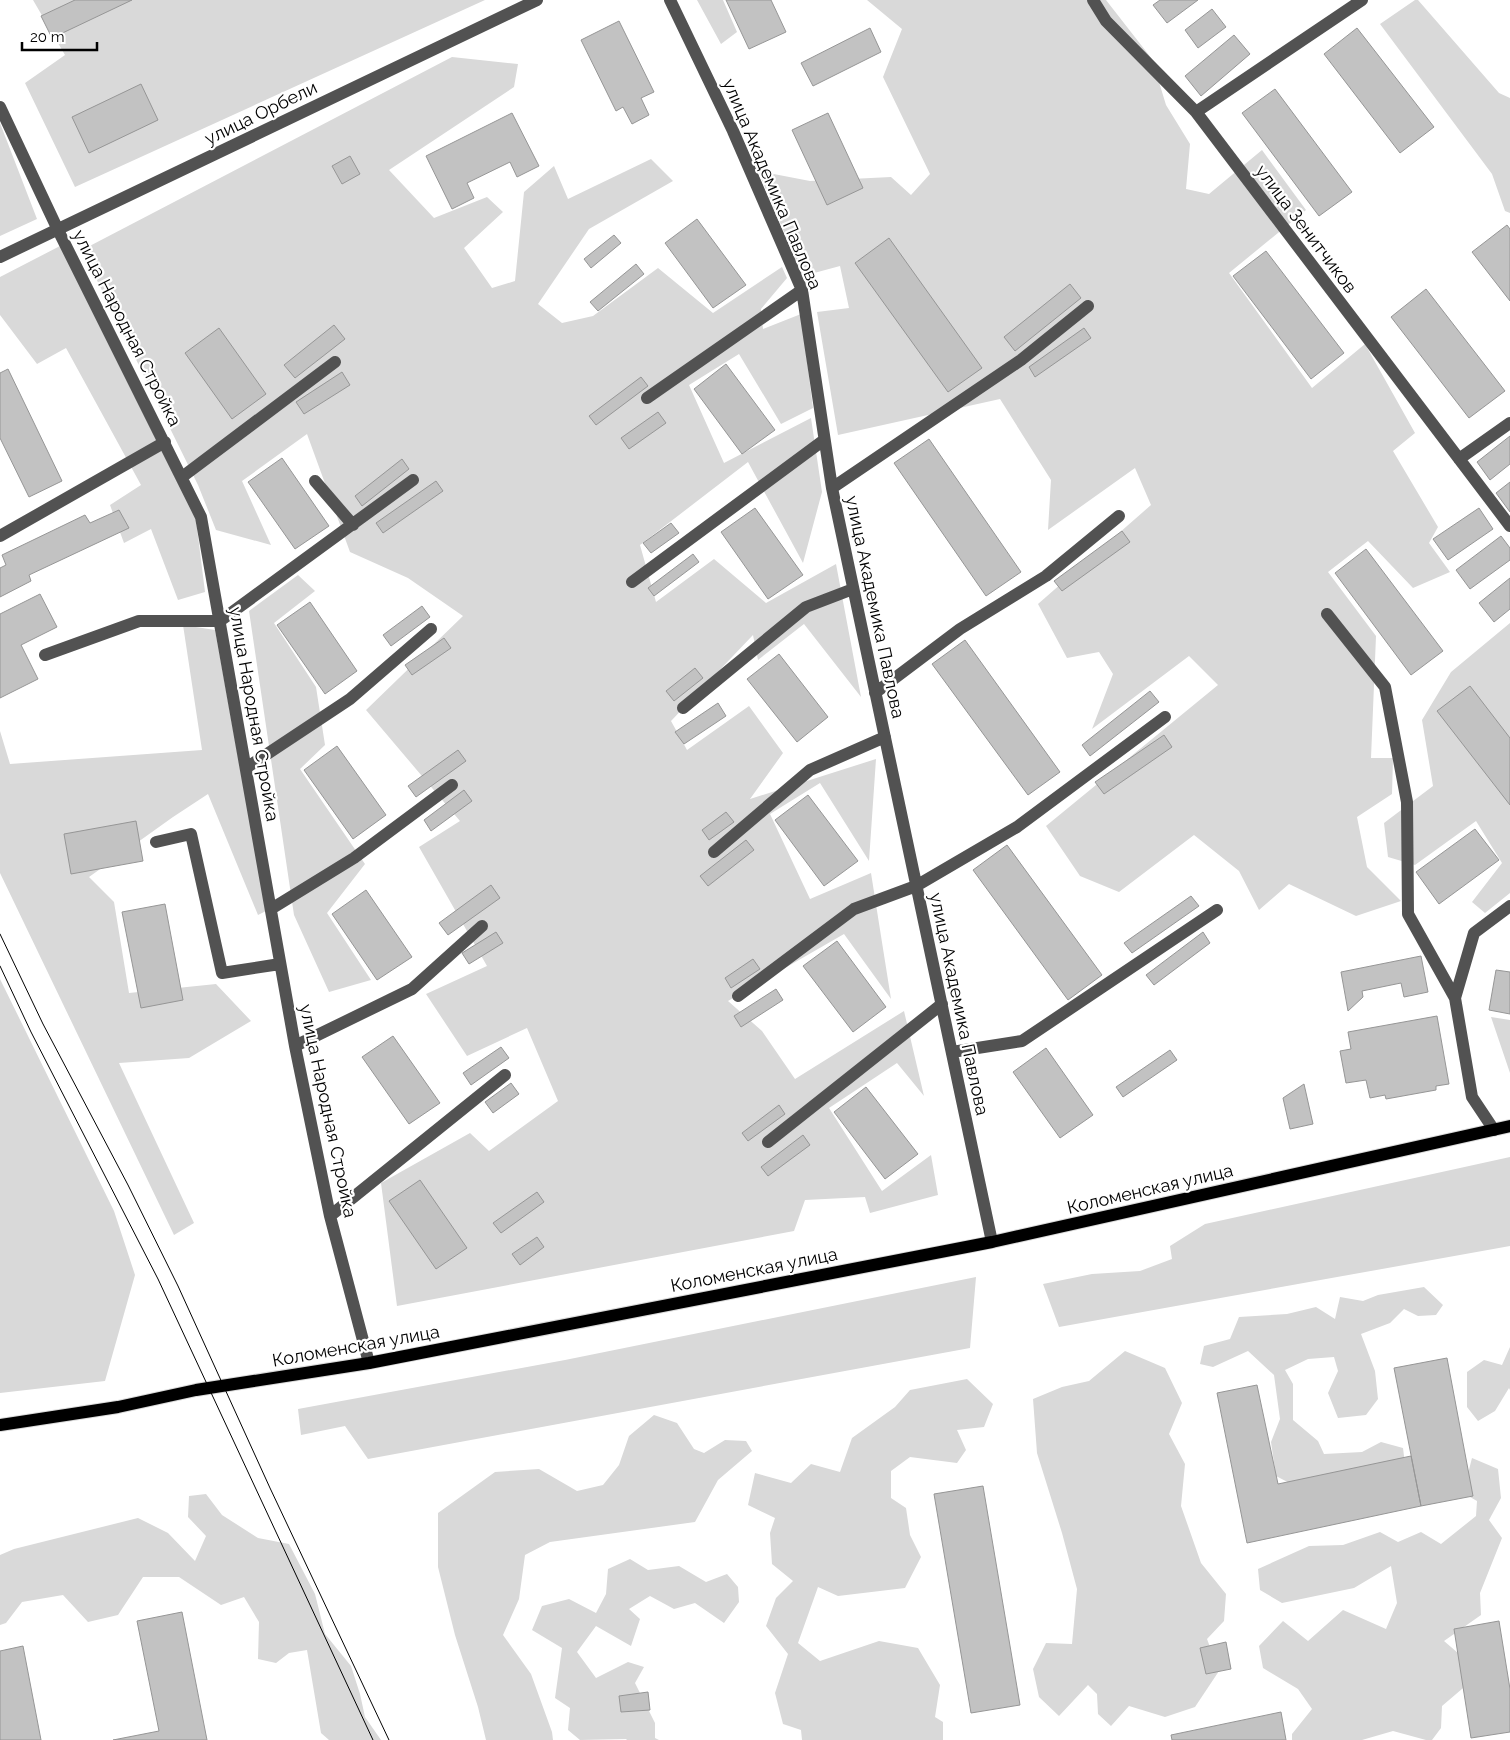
<svg xmlns="http://www.w3.org/2000/svg" width="1510" height="1740" viewBox="0 0 1510 1740" font-family="Raleway,sans-serif">
	<style>
		.green { fill: #d9d9d9 }
		.building { fill: #c2c2c2; stroke: #969696 }
		.lines { fill: none; stroke-linecap: round; stroke-linejoin: round }
		.major-casing { stroke: #dbdbdb; stroke-width: 14 }
		.minor { stroke: #525252; stroke-width: 12 }
		.major { stroke: #000; stroke-width: 12 }
		.tram { stroke: #000; stroke-width: 1 }
		.labels { text-anchor: middle; stroke-width: 4.5; stroke-linejoin: round; paint-order: stroke }
		.street-label { font-size: 18px; fill: #000; stroke: #fff }
	</style>
	<rect width="100%" height="100%" fill="#fff"/>
	<path class="green" d="M 33,0 L 485,0 L 75,187 L 25,83 L 65,55 Z
		M 697,0 L 723,0 L 737,32 L 721,44 Z
		M 867,0 L 1106,0 L 1152,59 L 1166,105 L 1190,144 L 1186,189 L 1209,194 L 1262,150 L 1306,210 L 1229,273 L 1312,388 L 1365,344 L 1415,433 L 1393,451 L 1438,527 L 1429,543 L 1450,572 L 1413,588 L 1368,541 L 1328,572 L 1376,636 L 1371,758 L 1393,758 L 1392,794 L 1357,817 L 1367,867 L 1401,901 L 1356,916 L 1289,884 L 1259,910 L 1239,871 L 1194,835 L 1119,892 L 1080,876 L 1046,826 L 1218,685 L 1189,656 L 1092,729 L 1113,674 L 1099,652 L 1067,658 L 1038,604 L 1151,505 L 1135,468 L 1048,530 L 1051,480 L 1000,399 L 838,435 L 817,312 L 849,308 L 840,266 L 803,276 L 758,171 L 810,181 L 891,177 L 911,195 L 930,174 L 883,77 L 902,29 Z
		M 1415,0 L 1418,0 L 1499,93 L 1510,98 L 1510,213 L 1505,211 L 1492,174 L 1380,24 Z
		M 452,57 L 518,64 L 514,87 L 389,170 L 434,218 L 487,197 L 503,212 L 464,248 L 492,288 L 515,281 L 524,192 L 554,166 L 568,199 L 651,159 L 673,181 L 589,229 L 538,304 L 562,323 L 593,316 L 658,268 L 713,313 L 782,267 L 787,278 L 761,309 L 763,329 L 801,314 L 813,408 L 781,424 L 739,354 L 689,385 L 724,463 L 811,418 L 822,492 L 803,563 L 748,462 L 640,545 L 656,602 L 714,559 L 766,603 L 836,564 L 861,697 L 804,624 L 758,660 L 753,635 L 671,721 L 687,750 L 749,706 L 783,753 L 750,799 L 876,759 L 869,861 L 820,783 L 770,814 L 810,899 L 871,873 L 891,999 L 844,934 L 728,1001 L 762,1031 L 795,1079 L 904,1011 L 924,1096 L 897,1063 L 829,1108 L 882,1191 L 931,1155 L 938,1195 L 870,1213 L 865,1197 L 805,1200 L 794,1231 L 397,1306 L 381,1183 L 470,1133 L 489,1151 L 558,1101 L 527,1028 L 467,1056 L 426,994 L 487,966 L 419,847 L 460,821 L 366,710 L 463,616 L 408,578 L 350,552 L 307,434 L 242,481 L 271,545 L 216,530 L 198,485 L 82,250 Z
		M 0,123 L 37,219 L 0,236 Z
		M 60,246 L 196,520 L 205,592 L 178,600 L 151,529 L 124,543 L 110,505 L 141,485 L 66,348 L 37,364 L 0,315 L 0,277 Z
		M 298,575 L 315,591 L 274,623 L 316,687 L 325,745 L 300,769 L 365,864 L 327,913 L 371,980 L 329,992 L 294,915 L 249,611 Z
		M 1510,623 L 1510,893 L 1485,913 L 1472,902 L 1502,863 L 1476,821 L 1415,865 L 1388,857 L 1384,823 L 1433,786 L 1422,720 L 1451,672 Z
		M 183,625 L 215,630 L 266,911 L 258,915 L 208,794 L 173,817 L 89,877 L 114,902 L 129,993 L 216,984 L 251,1021 L 189,1058 L 119,1063 L 194,1223 L 174,1235 L 0,873 L 0,731 L 10,764 L 202,750 Z
		M 0,979 L 114,1211 L 135,1275 L 105,1381 L 0,1393 Z
		M 1491,1017 L 1510,1020 L 1510,1073 Z
		M 1510,1157 L 1510,1246 L 1059,1327 L 1043,1284 L 1092,1274 L 1140,1271 L 1172,1259 L 1170,1246 L 1205,1224 Z
		M 976,1277 L 970,1348 L 368,1459 L 345,1426 L 301,1435 L 298,1409 L 565,1360 Z
		M 1424,1287 L 1443,1305 L 1436,1315 L 1418,1316 L 1404,1309 L 1390,1323 L 1361,1334 L 1375,1371 L 1378,1399 L 1366,1415 L 1338,1418 L 1328,1393 L 1338,1371 L 1334,1357 L 1308,1359 L 1285,1370 L 1293,1384 L 1293,1420 L 1318,1441 L 1324,1454 L 1362,1452 L 1381,1442 L 1403,1448 L 1405,1464 L 1301,1489 L 1276,1476 L 1271,1442 L 1280,1419 L 1274,1375 L 1248,1351 L 1213,1367 L 1200,1364 L 1204,1346 L 1230,1339 L 1239,1317 L 1287,1314 L 1316,1307 L 1335,1319 L 1340,1297 L 1363,1301 L 1378,1295 Z
		M 1510,1347 L 1510,1390 L 1509,1388 L 1495,1411 L 1478,1421 L 1467,1407 L 1467,1372 L 1484,1360 L 1502,1365 Z
		M 1125,1351 L 1165,1368 L 1182,1403 L 1169,1434 L 1185,1464 L 1181,1506 L 1201,1563 L 1226,1594 L 1224,1621 L 1207,1639 L 1219,1671 L 1195,1707 L 1165,1717 L 1129,1706 L 1111,1726 L 1098,1714 L 1097,1694 L 1088,1685 L 1059,1716 L 1039,1697 L 1033,1669 L 1046,1643 L 1072,1644 L 1077,1589 L 1062,1533 L 1037,1453 L 1033,1399 L 1062,1387 L 1089,1381 Z
		M 967,1379 L 993,1404 L 984,1427 L 957,1430 L 966,1450 L 957,1463 L 910,1457 L 891,1471 L 891,1498 L 906,1508 L 910,1535 L 921,1557 L 905,1588 L 838,1596 L 818,1587 L 798,1643 L 820,1661 L 879,1641 L 918,1648 L 940,1685 L 935,1717 L 943,1722 L 943,1740 L 802,1740 L 801,1730 L 783,1724 L 775,1693 L 788,1654 L 766,1626 L 776,1598 L 793,1581 L 772,1564 L 770,1533 L 775,1518 L 748,1505 L 755,1473 L 791,1483 L 811,1464 L 840,1472 L 852,1438 L 895,1407 L 910,1390 Z
		M 654,1415 L 677,1423 L 694,1449 L 704,1453 L 725,1440 L 746,1441 L 752,1451 L 718,1480 L 695,1522 L 550,1542 L 525,1555 L 519,1599 L 503,1635 L 531,1674 L 552,1732 L 553,1740 L 486,1740 L 478,1707 L 455,1635 L 438,1567 L 438,1513 L 495,1472 L 539,1469 L 577,1491 L 603,1485 L 619,1465 L 629,1436 Z
		M 1472,1458 L 1498,1469 L 1501,1498 L 1489,1520 L 1502,1538 L 1480,1593 L 1481,1615 L 1444,1641 L 1465,1659 L 1469,1683 L 1442,1706 L 1441,1728 L 1432,1740 L 1426,1740 L 1393,1731 L 1362,1740 L 1292,1740 L 1292,1734 L 1312,1709 L 1298,1689 L 1263,1668 L 1259,1646 L 1283,1621 L 1308,1641 L 1343,1610 L 1386,1629 L 1397,1603 L 1391,1566 L 1354,1588 L 1282,1603 L 1260,1590 L 1258,1569 L 1309,1546 L 1343,1545 L 1380,1532 L 1398,1542 L 1421,1532 L 1441,1544 L 1476,1516 L 1477,1501 L 1463,1493 Z
		M 206,1494 L 222,1515 L 258,1538 L 289,1544 L 315,1594 L 325,1634 L 351,1666 L 360,1694 L 365,1717 L 381,1740 L 329,1740 L 321,1733 L 307,1650 L 289,1653 L 276,1663 L 258,1659 L 259,1622 L 244,1597 L 221,1605 L 179,1577 L 143,1577 L 118,1615 L 88,1622 L 63,1595 L 22,1602 L 6,1623 L 0,1625 L 0,1555 L 14,1549 L 138,1518 L 168,1533 L 195,1561 L 206,1536 L 188,1517 L 189,1496 Z
		M 630,1559 L 648,1570 L 679,1566 L 706,1582 L 727,1574 L 738,1587 L 739,1602 L 724,1623 L 695,1603 L 674,1609 L 650,1596 L 629,1609 L 640,1619 L 631,1646 L 596,1626 L 577,1652 L 596,1678 L 628,1662 L 644,1667 L 635,1683 L 655,1723 L 655,1738 L 659,1740 L 627,1740 L 626,1739 L 580,1740 L 568,1730 L 570,1708 L 555,1698 L 562,1648 L 532,1630 L 542,1606 L 569,1599 L 596,1613 L 606,1594 L 608,1569 Z"/>
	<path class="building" d="M 75,0 L 132,0 L 52,38 L 41,16 Z
		M 726,0 L 771,0 L 786,32 L 749,49 Z
		M 1160,0 L 1198,0 L 1167,23 L 1153,5 Z
		M 1212,9 L 1226,27 L 1198,48 L 1185,30 Z
		M 619,21 L 654,92 L 641,98 L 649,115 L 632,124 L 623,107 L 616,111 L 581,40 Z
		M 870,28 L 881,52 L 813,86 L 801,63 Z
		M 1357,28 L 1434,127 L 1400,153 L 1324,54 Z
		M 1234,35 L 1250,54 L 1201,96 L 1185,76 Z
		M 141,84 L 158,120 L 89,153 L 72,117 Z
		M 1275,89 L 1352,192 L 1319,216 L 1242,113 Z
		M 512,113 L 539,166 L 517,177 L 510,162 L 467,183 L 474,198 L 452,209 L 426,156 Z
		M 828,113 L 863,188 L 827,205 L 792,130 Z
		M 350,156 L 360,174 L 342,184 L 332,166 Z
		M 697,219 L 746,285 L 713,308 L 665,243 Z
		M 1507,225 L 1510,229 L 1510,301 L 1472,252 Z
		M 614,235 L 621,243 L 591,268 L 584,259 Z
		M 889,238 L 982,368 L 948,392 L 855,263 Z
		M 1266,251 L 1344,353 L 1311,379 L 1233,276 Z
		M 636,264 L 644,274 L 598,311 L 590,302 Z
		M 1070,284 L 1081,298 L 1015,351 L 1004,337 Z
		M 1426,289 L 1505,391 L 1469,418 L 1391,317 Z
		M 334,325 L 345,339 L 295,378 L 284,365 Z
		M 219,328 L 266,394 L 232,419 L 185,353 Z
		M 1084,328 L 1091,338 L 1035,377 L 1029,367 Z
		M 726,364 L 775,430 L 742,454 L 694,389 Z
		M 8,369 L 62,481 L 29,497 L 0,438 L 0,373 Z
		M 342,372 L 350,385 L 304,414 L 296,402 Z
		M 641,377 L 648,386 L 596,425 L 589,416 Z
		M 658,412 L 666,423 L 629,449 L 621,438 Z
		M 1510,436 L 1510,464 L 1490,480 L 1477,462 Z
		M 929,439 L 1021,572 L 986,596 L 894,463 Z
		M 282,458 L 329,526 L 295,549 L 248,482 Z
		M 402,459 L 409,469 L 362,506 L 355,496 Z
		M 436,481 L 443,491 L 383,533 L 376,523 Z
		M 1510,482 L 1510,512 L 1496,493 Z
		M 755,508 L 803,575 L 768,599 L 721,532 Z
		M 1479,508 L 1493,529 L 1448,560 L 1433,539 Z
		M 119,510 L 129,528 L 29,575 L 31,581 L 0,597 L 0,568 L 6,565 L 2,555 L 85,515 L 90,523 Z
		M 671,523 L 679,533 L 651,553 L 643,543 Z
		M 1122,531 L 1130,542 L 1062,591 L 1054,581 Z
		M 1501,536 L 1510,548 L 1510,560 L 1470,589 L 1456,570 Z
		M 1366,549 L 1443,651 L 1411,675 L 1335,573 Z
		M 693,554 L 699,562 L 654,596 L 648,588 Z
		M 1510,578 L 1510,609 L 1494,622 L 1479,603 Z
		M 40,594 L 57,627 L 21,645 L 38,679 L 0,698 L 0,614 Z
		M 310,602 L 357,671 L 325,694 L 277,625 Z
		M 422,606 L 430,617 L 391,646 L 383,635 Z
		M 444,638 L 451,648 L 412,675 L 405,665 Z
		M 965,640 L 1060,772 L 1028,795 L 932,664 Z
		M 779,654 L 828,717 L 797,742 L 747,679 Z
		M 695,668 L 703,678 L 674,701 L 666,691 Z
		M 1470,686 L 1510,738 L 1510,805 L 1437,711 Z
		M 1150,691 L 1159,702 L 1090,756 L 1082,745 Z
		M 718,703 L 726,716 L 684,744 L 675,732 Z
		M 1164,735 L 1172,747 L 1104,794 L 1095,782 Z
		M 337,746 L 386,815 L 353,839 L 304,770 Z
		M 458,750 L 466,761 L 416,797 L 408,786 Z
		M 464,790 L 472,801 L 431,831 L 424,820 Z
		M 808,795 L 858,861 L 824,886 L 775,820 Z
		M 726,812 L 734,822 L 709,840 L 702,830 Z
		M 136,821 L 143,861 L 71,874 L 64,834 Z
		M 1475,829 L 1499,860 L 1439,904 L 1416,872 Z
		M 746,840 L 754,850 L 708,886 L 700,876 Z
		M 1007,845 L 1102,975 L 1068,1000 L 973,870 Z
		M 491,885 L 500,898 L 448,935 L 439,923 Z
		M 366,890 L 412,957 L 377,980 L 332,914 Z
		M 1191,896 L 1199,906 L 1132,953 L 1124,943 Z
		M 165,904 L 183,1000 L 141,1008 L 122,912 Z
		M 496,932 L 503,943 L 469,964 L 462,953 Z
		M 1203,932 L 1210,943 L 1154,985 L 1146,975 Z
		M 837,941 L 886,1007 L 853,1032 L 803,966 Z
		M 1421,956 L 1428,992 L 1404,997 L 1401,983 L 1362,991 L 1363,997 L 1348,1011 L 1341,972 Z
		M 753,959 L 760,969 L 731,988 L 725,978 Z
		M 1496,970 L 1510,972 L 1510,1014 L 1489,1010 Z
		M 776,989 L 783,1000 L 741,1027 L 734,1016 Z
		M 1437,1016 L 1449,1084 L 1436,1086 L 1436,1090 L 1386,1099 L 1385,1095 L 1370,1098 L 1366,1080 L 1346,1083 L 1340,1051 L 1351,1049 L 1348,1032 Z
		M 393,1036 L 440,1103 L 409,1124 L 362,1057 Z
		M 501,1047 L 509,1058 L 471,1085 L 463,1073 Z
		M 1046,1048 L 1093,1115 L 1060,1138 L 1013,1072 Z
		M 1170,1050 L 1177,1060 L 1123,1097 L 1116,1087 Z
		M 511,1083 L 519,1094 L 493,1113 L 485,1102 Z
		M 1304,1084 L 1313,1124 L 1290,1129 L 1283,1098 Z
		M 866,1087 L 918,1154 L 885,1179 L 834,1112 Z
		M 779,1105 L 785,1114 L 748,1141 L 742,1133 Z
		M 803,1135 L 810,1145 L 768,1176 L 761,1167 Z
		M 420,1180 L 467,1248 L 436,1269 L 389,1201 Z
		M 537,1192 L 544,1202 L 501,1233 L 493,1223 Z
		M 537,1237 L 544,1247 L 520,1265 L 512,1254 Z
		M 1447,1358 L 1473,1496 L 1421,1506 L 1394,1368 Z
		M 1257,1385 L 1278,1484 L 1411,1456 L 1421,1506 L 1247,1543 L 1217,1393 Z
		M 983,1486 L 1020,1705 L 971,1713 L 934,1494 Z
		M 182,1612 L 207,1740 L 113,1740 L 159,1731 L 137,1621 Z
		M 1499,1621 L 1510,1689 L 1510,1732 L 1471,1738 L 1454,1629 Z
		M 1226,1642 L 1231,1669 L 1206,1674 L 1200,1648 Z
		M 23,1646 L 41,1740 L 0,1740 L 0,1651 Z
		M 648,1692 L 650,1710 L 621,1712 L 619,1696 Z
		M 1281,1712 L 1286,1740 L 1172,1740 L 1171,1735 Z"/>
	<g class="lines">
		<g class="major-casing">
			<path id="major" d="M 0,1425 L 118,1407 L 196,1390 L 369,1363 L 992,1242 L 1510,1126"/>
		</g>
		<path class="minor" d="M 670,0 L 733,131 L 802,290 L 832,488 L 992,1242
			M 1093,0 L 1106,21 L 1196,112 L 1510,526
			M 0,107 L 58,230 L 201,517 L 295,1046 L 330,1216 L 369,1363
			M 1196,112 L 1362,0
			M 0,257 L 537,0
			M 647,398 L 802,290
			M 1459,459 L 1510,423
			M 182,477 L 335,362
			M 315,481 L 353,525
			M 832,488 L 1021,360 L 1088,306
			M 0,536 L 165,442
			M 632,582 L 824,440
			M 1327,614 L 1385,687 L 1407,802 L 1408,914 L 1455,998
			M 45,655 L 139,621 L 220,621 L 413,480
			M 875,693 L 960,629 L 1046,576 L 1119,516
			M 683,708 L 806,607 L 853,589
			M 246,768 L 350,699 L 431,629
			M 156,842 L 191,834 L 222,973 L 280,964
			M 714,852 L 810,770 L 885,737
			M 271,909 L 354,858 L 452,785
			M 738,996 L 854,909 L 916,886 L 1017,827 L 1165,717
			M 295,1046 L 412,989 L 482,926
			M 952,1052 L 1022,1041 L 1217,910
			M 1494,1130 L 1472,1097 L 1455,998 L 1474,933 L 1510,906
			M 768,1142 L 942,1004
			M 330,1216 L 505,1075"/>
		<use href="#major" class="major"/>
		<path class="tram" d="M 0,934 L 43,1024 L 128,1185 L 178,1286 L 270,1488 L 389,1740
			M 0,966 L 31,1032 L 158,1279 L 373,1740"/>
	</g>
	<g class="labels">
		<g class="street-label">
			<text transform="translate(261 113) rotate(-26)" y="6">улица Орбели</text>
			<text transform="translate(772 184) rotate(67)" y="6">улица Академика Павлова</text>
			<text transform="translate(1306 229) rotate(53)" y="6">улица Зенитчиков</text>
			<text transform="translate(127 328) rotate(63)" y="6">улица Народная Стройка</text>
			<text transform="translate(875 607) rotate(78)" y="6">улица Академика Павлова</text>
			<text transform="translate(254 714) rotate(80)" y="6">улица Народная Стройка</text>
			<text transform="translate(959 1004) rotate(78)" y="6">улица Академика Павлова</text>
			<text transform="translate(328 1111) rotate(78)" y="6">улица Народная Стройка</text>
			<text transform="translate(1150 1189) rotate(-13)" y="6">Коломенская улица</text>
			<text transform="translate(754 1270) rotate(-11)" y="6">Коломенская улица</text>
			<text transform="translate(356 1346) rotate(-10)" y="6">Коломенская улица</text>
		</g>
	</g>
	<path d="M22 42v8h75v-8" fill="none" stroke="#000000" stroke-width="2.5"/>
	<text x="30" y="42" font-size="15" fill="#000000" stroke="#ffffff" stroke-width="4" paint-order="stroke">20 m</text>
</svg>
